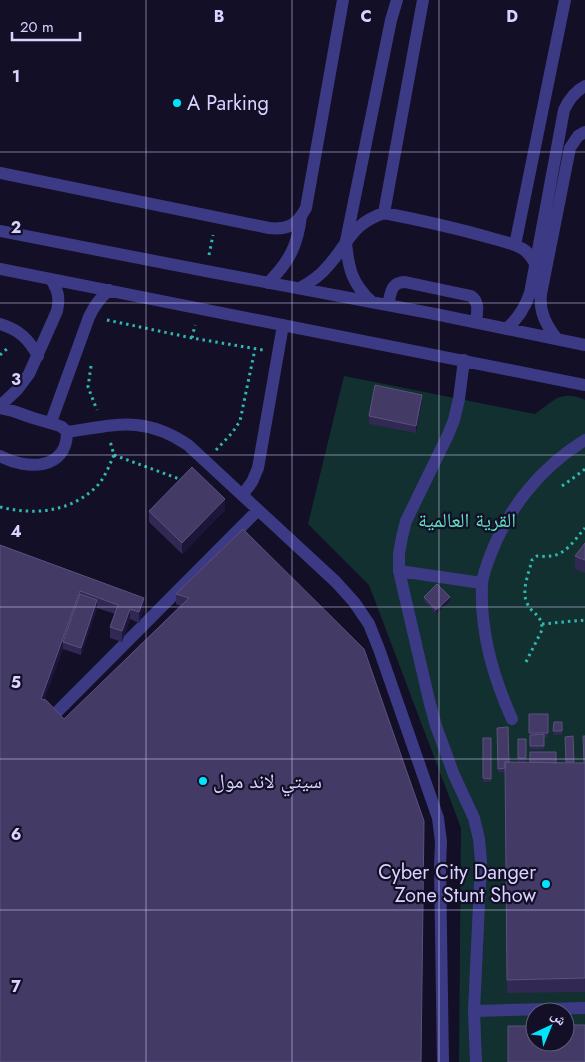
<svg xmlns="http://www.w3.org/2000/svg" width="585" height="1062" viewBox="0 0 585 1062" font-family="Jost,'Noto Naskh Arabic',sans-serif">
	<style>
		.green { fill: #12302f; fill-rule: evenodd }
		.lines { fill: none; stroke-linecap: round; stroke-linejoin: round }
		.path { stroke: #2fb8b0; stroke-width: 3; stroke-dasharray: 2.5 4; stroke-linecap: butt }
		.minor { stroke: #3d3a85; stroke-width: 12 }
		.wall { fill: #312854 }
		.shaded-wall { fill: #1d163a }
		.building { fill: #433a66; stroke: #5a527e }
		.grid { fill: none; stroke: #d9d4ff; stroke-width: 1; stroke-opacity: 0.55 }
		.poi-dot { fill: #00e5ff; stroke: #130f26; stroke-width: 2 }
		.labels { text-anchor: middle; stroke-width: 4.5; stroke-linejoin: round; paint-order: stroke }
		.poi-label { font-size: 20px; fill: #d9d4ff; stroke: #130f26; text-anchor: start }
		.park-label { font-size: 20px; fill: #5fe0c0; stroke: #130f26 }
		.grid-label { font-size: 16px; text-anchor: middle; font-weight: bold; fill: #d9d4ff; stroke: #130f26; stroke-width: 4.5; stroke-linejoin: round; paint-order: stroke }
	</style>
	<rect width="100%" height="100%" fill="#130f26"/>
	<path class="green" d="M 344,376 L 535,414 C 553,401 561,389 585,400 L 585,1062 L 459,1062 L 461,828 L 369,585 L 308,524 ZM 535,1012 L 565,1012 L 565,1042 L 535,1042 Z"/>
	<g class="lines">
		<path class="path" d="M 209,255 L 213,235
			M 107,320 L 192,338 L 263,350
			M 192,338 L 195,325
			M 0,355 L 9,347
			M 91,366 L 88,387 L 97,410
			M 216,450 L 232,433 L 240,421 L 255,349
			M 114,455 L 182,480
			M 562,486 L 572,479 L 585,469
			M 0,507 C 33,515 68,513 95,488 C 104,480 109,466 114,455 L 110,441
			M 542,624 L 585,620
			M 526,662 L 542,630 C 542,613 532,615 527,603 C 521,590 529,573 532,560 L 537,556 C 541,556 546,557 550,556 C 566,555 575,539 585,528"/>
		<path class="minor" d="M 423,0 L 384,213 C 420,220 456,228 491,238 C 501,241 512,243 521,248 C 528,251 532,258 536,265
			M 0,173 L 269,228 C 288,230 297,225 306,208 L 343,0
			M 0,231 L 206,271 L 435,314 L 585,345
			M 515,245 L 565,0
			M 0,269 L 585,385
			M 268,283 C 289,262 298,245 301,216
			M 300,288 C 311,282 320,276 328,266 C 349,243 351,224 384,213
			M 372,302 C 352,284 348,268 346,241 L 391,20 L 397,0
			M 388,305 C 391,294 390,282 405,282 L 471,296 C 480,302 477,312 476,322
			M 0,324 C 19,330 28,338 38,356
			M 506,329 C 518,319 525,308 530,293 L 564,110 C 569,99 575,91 585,86
			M 557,339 C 546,325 539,312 541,294 L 570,148 L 578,136 L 585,132
			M 464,360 L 459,399 L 454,420 L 448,435 L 406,521 L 402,537 L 399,554 L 399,571 L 429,700 L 436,726 L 454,775 L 474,818 L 479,839 L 481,861 L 474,1011 L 476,1062
			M 0,406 L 17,390 L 29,374 L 57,311 C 60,297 58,291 51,279
			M 0,408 L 13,411 L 33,418 L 57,425 L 62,427 L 67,432 C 67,471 26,470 0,456
			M 51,422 L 89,317 C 94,306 100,298 109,290
			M 67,432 C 115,425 144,415 188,445 L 336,582 L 354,602 L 369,624 L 379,649 L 438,818 L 441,842 L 440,866 L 443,1062
			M 243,494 L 252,482 L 258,468 L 283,325
			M 399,571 L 482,583
			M 53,716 L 258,510
			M 512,719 C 493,677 480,632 482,585 C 482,576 487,565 490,556 C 508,508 541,467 585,440
			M 474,1011 L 585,1008"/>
	</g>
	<path class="wall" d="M 422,402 L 416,433 L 369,424 L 369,416 Z
		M 225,510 L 182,554 L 149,522 L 149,511 Z
		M 243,529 L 0,1062 L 0,545 L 144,609 L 139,623 L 130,619 L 122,642 L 110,638 L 110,627 L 115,614 L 97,608 L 81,655 L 63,649 L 44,700 L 64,719 L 180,606 L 176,604 L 176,594 Z
		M 585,543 L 585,573 L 575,569 L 575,556 Z
		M 424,597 L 450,601 L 436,614 L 424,601 Z
		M 529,714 L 548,714 L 548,737 L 544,737 L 544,749 L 530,750 Z
		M 554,722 L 562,722 L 562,735 L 553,735 Z
		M 497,728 L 509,762 L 566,763 L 573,736 L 574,763 L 584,763 L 585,736 L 585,992 L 507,993 L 505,772 L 498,772 Z
		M 483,738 L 491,738 L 491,782 L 483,782 Z
		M 518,739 L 526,739 L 526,762 L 518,762 Z"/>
	<path class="shaded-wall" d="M 422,395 L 422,402 L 416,433 L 416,426 Z
		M 225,499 L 225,510 L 182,554 L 182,543 Z
		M 80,591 L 80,601 L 63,642 L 63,649 L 41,710 L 41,699 Z
		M 450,597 L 450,601 L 436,614 L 436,610 Z
		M 144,598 L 144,609 L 139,623 L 139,612 Z
		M 97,600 L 97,608 L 81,655 L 81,648 Z
		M 130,609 L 130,619 L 122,642 L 122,631 Z"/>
	<path class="building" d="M 375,385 L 422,395 L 416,426 L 369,416 Z
		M 192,467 L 225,499 L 182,543 L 149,511 Z
		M 243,529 L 364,649 L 424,821 L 421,1062 L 0,1062 L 0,545 L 144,598 L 139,612 L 130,609 L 122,631 L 110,627 L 118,605 L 80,591 L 41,699 L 46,700 L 64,719 L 189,598 L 176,594 Z
		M 585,543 L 585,560 L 575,556 Z
		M 437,584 L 450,597 L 436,610 L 424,597 Z
		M 80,594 L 97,600 L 81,648 L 63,642 Z
		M 529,714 L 548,714 L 548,733 L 529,733 Z
		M 554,722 L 562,722 L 562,731 L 553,731 Z
		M 508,727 L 509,762 L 505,762 L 505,768 L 498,769 L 497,728 Z
		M 544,734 L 544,746 L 530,746 L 530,735 Z
		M 573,736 L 574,762 L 566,762 L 565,737 Z
		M 583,736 L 585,736 L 585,763 L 584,763 Z
		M 483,738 L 491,738 L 491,779 L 483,778 Z
		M 518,739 L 526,739 L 526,758 L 518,758 Z
		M 530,752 L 556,752 L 556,763 L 530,762 Z
		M 505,762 L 585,763 L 585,978 L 507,980 Z
		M 565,1025 L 585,1025 L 585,1062 L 508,1062 L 508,1026 L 535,1026 L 535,1042 L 565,1042 Z"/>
	<path class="grid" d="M 146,0 L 146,1062M 292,0 L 292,1062M 439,0 L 439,1062M 0,152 L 585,152M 0,303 L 585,303M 0,455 L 585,455M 0,607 L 585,607M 0,759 L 585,759M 0,910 L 585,910"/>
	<g class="poi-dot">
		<circle cx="177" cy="103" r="5"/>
		<circle cx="203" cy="781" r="5"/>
		<circle cx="546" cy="884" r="5"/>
	</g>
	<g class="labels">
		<g class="poi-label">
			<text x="187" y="110">A Parking</text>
			<text x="213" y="788">سيتي لاند مول</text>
			<text x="536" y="879" text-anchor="end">Cyber City Danger<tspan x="536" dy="23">Zone Stunt Show</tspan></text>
		</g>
		<g class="park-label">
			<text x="467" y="527">القرية العالمية</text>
		</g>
	</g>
	<g class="grid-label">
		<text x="219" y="22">B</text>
		<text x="366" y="22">C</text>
		<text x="512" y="22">D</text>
		<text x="16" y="82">1</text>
		<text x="16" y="233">2</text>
		<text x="16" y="385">3</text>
		<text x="16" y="537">4</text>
		<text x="16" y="688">5</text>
		<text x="16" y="840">6</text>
		<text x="16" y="992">7</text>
	</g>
	<g transform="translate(550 1027) rotate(44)"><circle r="24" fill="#130f26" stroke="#625e7d"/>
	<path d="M0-4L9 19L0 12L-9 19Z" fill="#00e5ff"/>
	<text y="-8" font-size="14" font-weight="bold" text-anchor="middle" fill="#d9d4ff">ش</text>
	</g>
	<path d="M12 32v8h68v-8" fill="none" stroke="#d9d4ff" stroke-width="2.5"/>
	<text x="20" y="32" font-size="15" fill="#d9d4ff" stroke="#130f26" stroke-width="4" paint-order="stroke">20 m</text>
</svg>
